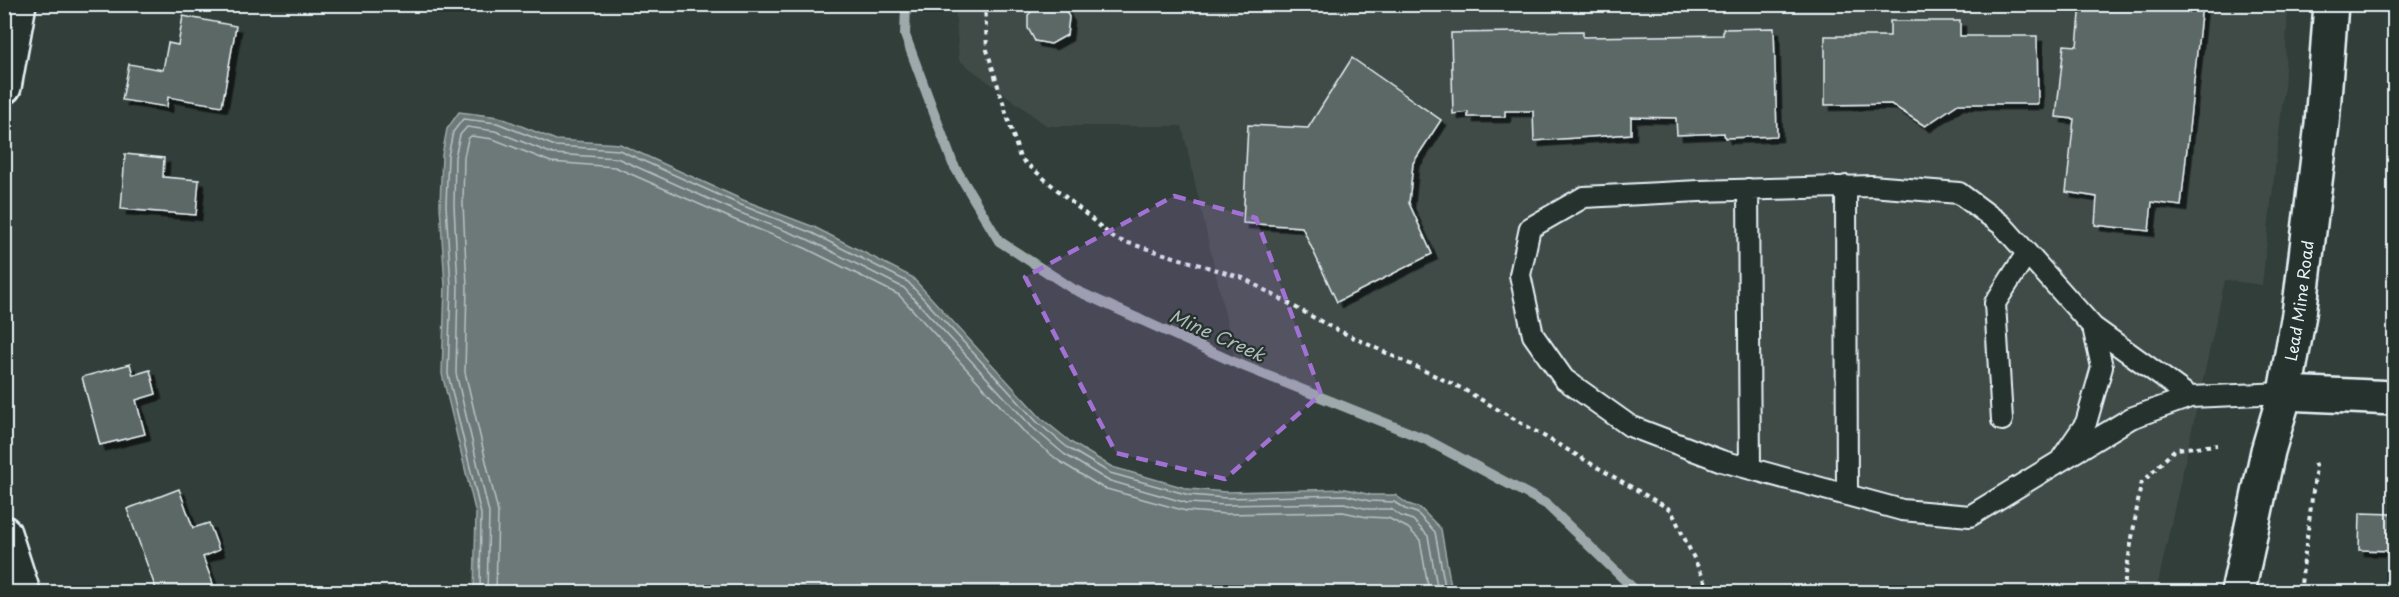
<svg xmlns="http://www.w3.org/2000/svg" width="2399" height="597" viewBox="0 0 2399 597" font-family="'Playpen Sans',sans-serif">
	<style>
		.built { fill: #3f4b46 }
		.water { fill: #6d7978; stroke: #9ea9ab; stroke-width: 1.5 }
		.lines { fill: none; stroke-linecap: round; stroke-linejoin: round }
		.shore { stroke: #b7c1c5; stroke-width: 1.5 }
		.stream { stroke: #9ea9ab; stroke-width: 10 }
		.building { fill: #5c6865; stroke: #e8f1f8; stroke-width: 1.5; filter: url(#shadow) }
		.service-casing { stroke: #e8f1f8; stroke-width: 24 }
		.tertiary-casing { stroke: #e8f1f8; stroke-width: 38 }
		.secondary-casing { stroke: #e8f1f8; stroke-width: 38 }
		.path { stroke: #e8f1f8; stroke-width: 4; stroke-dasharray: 4.5 4.5; stroke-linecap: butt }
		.service { stroke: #26332d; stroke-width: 20 }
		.tertiary { stroke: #26332d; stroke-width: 33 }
		.secondary { stroke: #26332d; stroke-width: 33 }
		.marked { fill: #a171d3; fill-opacity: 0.2; stroke: #a171d3; stroke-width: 4.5; stroke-dasharray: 12 8; stroke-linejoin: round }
		.labels { text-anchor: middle; stroke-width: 4.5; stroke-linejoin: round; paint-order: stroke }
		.street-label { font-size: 16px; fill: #e8f1f8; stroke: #26332d }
		.water-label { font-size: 18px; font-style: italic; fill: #b1bbbe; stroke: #26332d }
	</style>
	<defs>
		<filter id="shadow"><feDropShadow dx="5.5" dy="5.5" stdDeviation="0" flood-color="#0009"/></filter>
	</defs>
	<rect width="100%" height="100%" fill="#323e39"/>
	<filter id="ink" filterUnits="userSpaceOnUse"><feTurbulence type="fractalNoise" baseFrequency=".0167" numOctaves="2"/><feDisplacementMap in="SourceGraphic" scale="12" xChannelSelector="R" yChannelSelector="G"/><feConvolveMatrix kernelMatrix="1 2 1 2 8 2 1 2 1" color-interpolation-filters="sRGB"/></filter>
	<g filter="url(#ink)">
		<path class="built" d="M 955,5 L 2288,5 L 2284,89 L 2262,285 L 2225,280 L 2156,592 L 1637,592 L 1546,504 L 1425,439 L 1236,363 L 1182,126 L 1047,126 L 959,60 Z"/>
		<path class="water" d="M 459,112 L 499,117 L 556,140 L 620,144 L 743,200 L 814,227 L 912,277 L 1041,418 L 1072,443 L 1112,467 L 1189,489 L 1226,492 L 1346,489 L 1371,495 L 1395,495 L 1408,504 L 1420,508 L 1441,529 L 1452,592 L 474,592 L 476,514 L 442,374 L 445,286 L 440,205 L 442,155 L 447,129 Z"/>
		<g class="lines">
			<path class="shore" d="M 480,592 L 481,514 L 448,374 L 451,286 L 446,205 L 448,156 L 453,132 L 463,119 L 497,123 L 555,146 L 619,150 L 741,205 L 812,233 L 908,282 L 1037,422 L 1068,448 L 1110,473 L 1189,495 L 1226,498 L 1345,495 L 1370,501 L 1394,502 L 1405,509 L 1417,513 L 1435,532 L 1446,592
				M 487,592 L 489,513 L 456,373 L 458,286 L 454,205 L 455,157 L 460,135 L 467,127 L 495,131 L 553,154 L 617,158 L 738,212 L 809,240 L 904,288 L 1032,427 L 1064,454 L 1107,480 L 1187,503 L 1226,505 L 1344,503 L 1368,509 L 1391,509 L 1401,516 L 1413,520 L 1428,536 L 1438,592
				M 496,592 L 498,512 L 465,372 L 467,286 L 463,204 L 464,157 L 468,139 L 471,136 L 493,139 L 551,162 L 615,167 L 735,220 L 805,248 L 899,295 L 1027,435 L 1059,461 L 1103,488 L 1186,511 L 1226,514 L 1343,512 L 1367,517 L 1388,518 L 1408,528 L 1420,540 L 1429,592"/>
			<path class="stream" d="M 906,4 L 905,35 L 953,164 L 999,241 L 1073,289 L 1236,363 L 1425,439 L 1546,504 L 1637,592"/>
		</g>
		<path class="building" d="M 1039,4 L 1062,4 L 1069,17 L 1067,35 L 1051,44 L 1035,41 L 1028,28 L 1028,15 Z
			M 2081,4 L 2202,4 L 2181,206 L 2152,202 L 2149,231 L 2095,225 L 2097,197 L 2066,192 L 2074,119 L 2056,117 L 2064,45 L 2077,46 Z
			M 183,16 L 236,26 L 222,106 L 168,97 L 167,107 L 122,100 L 129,64 L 163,70 L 168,43 L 178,45 Z
			M 1890,21 L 1960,21 L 1960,36 L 2037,36 L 2038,104 L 1958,104 L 1925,126 L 1891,104 L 1825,105 L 1825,36 L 1890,36 Z
			M 1774,28 L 1777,136 L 1725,138 L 1724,133 L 1677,135 L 1676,118 L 1631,117 L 1631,134 L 1534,141 L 1533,111 L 1505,111 L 1505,117 L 1468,117 L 1468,112 L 1453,114 L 1451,33 L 1583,31 L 1583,37 L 1723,35 L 1723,29 Z
			M 1352,58 L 1441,120 L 1413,163 L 1409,203 L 1432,254 L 1337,302 L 1302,227 L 1243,223 L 1248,125 L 1308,128 Z
			M 125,154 L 164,158 L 163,177 L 199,180 L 196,215 L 121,209 Z
			M 130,364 L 133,375 L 150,370 L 156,394 L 136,400 L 145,434 L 100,445 L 82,377 Z
			M 179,489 L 193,528 L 209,523 L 219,550 L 203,557 L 216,592 L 157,592 L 127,509 Z
			M 2360,513 L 2394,514 L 2394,551 L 2359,550 Z"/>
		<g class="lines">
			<g class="service-casing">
				<path id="service" d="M 1846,186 L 1847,495
					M 1748,189 L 1750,468
					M 2190,397 L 2093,327 L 2002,225 L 1959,193 L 1871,186 L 1699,191 L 1584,197 L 1530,228 L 1520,275 L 1533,335 L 1564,379 L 1630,426 L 1722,461 L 1902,510 L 1970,516 L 2131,418 L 2190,397 L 2285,393
					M 2002,420 L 1995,303 L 2027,253
					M 2062,458 L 2086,423 L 2102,367 L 2093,327"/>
			</g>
			<g class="tertiary-casing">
				<path id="tertiary" d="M 4,87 L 19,4
					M 2285,393 L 2394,398
					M 4,533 L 23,592"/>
			</g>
			<g class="secondary-casing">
				<g id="secondary">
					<path id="s1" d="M 2238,592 L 2268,451 L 2285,393 L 2299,314 L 2322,124 L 2331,4"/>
				</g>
			</g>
			<path class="path" d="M 985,4 L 987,50 L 1020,158 L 1115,239 L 1243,278 L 1329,326 L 1461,388 L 1671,510 L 1710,592
				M 2123,592 L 2141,484 L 2175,449 L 2217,445
				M 2300,592 L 2316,467 L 2313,460"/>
			<use href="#service" class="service"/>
			<use href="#tertiary" class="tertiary"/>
			<use href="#secondary" class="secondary"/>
		</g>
	</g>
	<path class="marked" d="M 1174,196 L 1256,218 L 1321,394 L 1225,479 L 1116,453 L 1025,277 Z"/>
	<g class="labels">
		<g class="street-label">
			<text dy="6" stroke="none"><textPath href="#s1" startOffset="298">Lead Mine Road</textPath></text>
		</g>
		<g class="water-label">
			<text transform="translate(1217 336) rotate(24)" y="6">Mine Creek</text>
		</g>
	</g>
	<rect width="2399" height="597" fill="none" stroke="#26332d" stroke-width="24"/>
	<rect x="12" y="12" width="2375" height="573" fill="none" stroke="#e8f1f8" stroke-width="2" filter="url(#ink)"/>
</svg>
